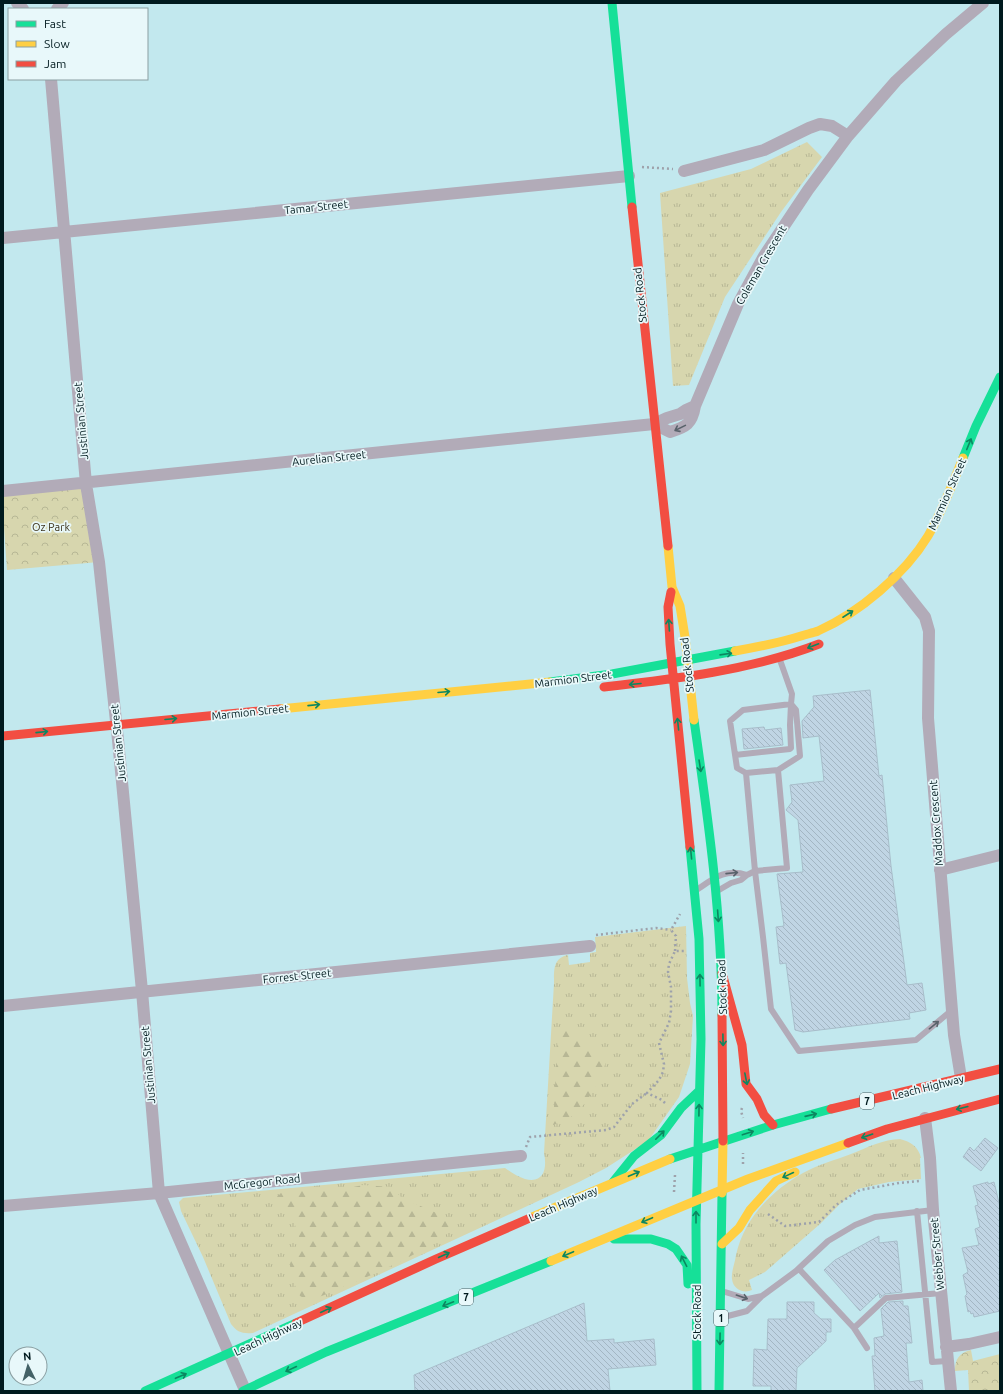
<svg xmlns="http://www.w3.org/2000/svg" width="1003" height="1394" viewBox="0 0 1003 1394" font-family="Ubuntu,sans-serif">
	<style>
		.grass { fill: url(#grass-tufts) }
		.forest { fill: url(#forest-firs) }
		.park { fill: url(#park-crowns) }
		.building { fill: url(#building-back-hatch); stroke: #a8bdca }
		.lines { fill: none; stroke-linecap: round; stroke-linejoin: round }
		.path { stroke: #9ea2ab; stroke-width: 2.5; stroke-dasharray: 2 3; stroke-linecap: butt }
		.lane { stroke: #b2abb8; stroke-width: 6 }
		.street { stroke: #b2abb8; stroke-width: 12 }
		.fast { stroke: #16e098; stroke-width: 9 }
		.slow { stroke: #ffcf43; stroke-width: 9 }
		.jam { stroke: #f24e42; stroke-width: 9 }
		.oneway { stroke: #59626b }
		.oneway2 { stroke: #0c8761 }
		.labels { text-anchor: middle; stroke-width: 3.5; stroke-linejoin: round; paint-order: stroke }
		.shield { fill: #e8f8fa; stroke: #465d60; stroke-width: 1 }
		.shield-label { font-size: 10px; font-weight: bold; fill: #001a1e }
		.street-label { font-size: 11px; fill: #001a1e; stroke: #e8f8fa }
		.park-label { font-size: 11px; fill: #3c321b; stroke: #e8f8fa }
	</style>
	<defs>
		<pattern id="grass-tufts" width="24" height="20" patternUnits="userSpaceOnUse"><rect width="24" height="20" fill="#d7d6ae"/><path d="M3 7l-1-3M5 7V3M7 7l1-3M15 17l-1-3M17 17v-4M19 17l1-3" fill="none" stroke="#b7b795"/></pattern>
		<pattern id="forest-firs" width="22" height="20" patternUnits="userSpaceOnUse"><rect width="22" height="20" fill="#d7d6ae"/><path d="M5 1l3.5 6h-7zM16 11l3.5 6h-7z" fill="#b7b795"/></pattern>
		<pattern id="park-crowns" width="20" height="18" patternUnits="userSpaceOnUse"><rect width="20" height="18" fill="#d7d6ae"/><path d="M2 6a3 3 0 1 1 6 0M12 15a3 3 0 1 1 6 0" fill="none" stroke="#b7b795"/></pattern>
		<pattern id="building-back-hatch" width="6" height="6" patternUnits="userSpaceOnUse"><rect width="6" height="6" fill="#c0d5e4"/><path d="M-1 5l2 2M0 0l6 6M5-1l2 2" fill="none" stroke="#a3b6c3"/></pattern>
	</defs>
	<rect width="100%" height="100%" fill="#c2e8ee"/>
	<path class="grass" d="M 807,142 L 822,157 L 781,212 L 725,297 L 689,385 L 673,386 L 660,193 L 751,169 Z
		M 686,926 L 687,978 L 690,1003 L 693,1016 L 690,1064 L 679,1097 L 648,1141 L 606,1168 L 579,1182 L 253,1333 C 242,1334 237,1332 231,1324 L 203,1257 L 181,1211 L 179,1202 L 183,1198 L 505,1168 C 511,1172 518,1177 525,1179 C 545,1184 547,1167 544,1153 L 554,983 C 554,970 553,958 568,955 L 569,965 L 590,962 L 590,953 L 596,952 L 595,937 Z
		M 900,1139 C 911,1142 918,1146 921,1158 L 920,1158 L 921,1179 L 889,1182 L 858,1189 L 841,1203 L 820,1224 L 765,1272 L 749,1280 L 752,1290 C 743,1294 733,1289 732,1279 C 731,1272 735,1263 736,1255 C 744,1219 771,1191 803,1173 C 817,1165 835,1160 851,1154 C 866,1148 884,1139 900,1139 Z"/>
	<path class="forest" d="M 565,1030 L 589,1039 L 606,1062 C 598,1083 587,1107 568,1119 C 563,1122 558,1123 553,1125 L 558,1031 Z
		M 363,1185 L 391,1187 L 402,1198 L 439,1214 L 449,1220 L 453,1229 C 414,1260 356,1281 310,1301 L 300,1296 L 293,1281 L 290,1264 L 299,1237 L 294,1222 L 277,1196 L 291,1188 L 339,1190 Z"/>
	<path class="park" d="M 86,484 L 99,562 L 7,570 L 3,514 L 3,491 Z
		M 971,1350 L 973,1361 L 1000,1354 L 1000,1391 L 969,1391 L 968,1370 L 955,1371 C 955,1359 959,1353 971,1350 Z"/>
	<path class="building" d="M 870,690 L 879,776 L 882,775 L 891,866 L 907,985 L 922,983 L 926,1010 L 909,1013 L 910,1019 L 803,1032 L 795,1030 L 786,963 L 780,964 L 776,927 L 784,926 L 777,874 L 803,872 L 798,820 L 786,810 L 792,802 L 790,785 L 824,781 L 819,736 L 803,738 L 802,721 L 814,707 L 813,696 Z
		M 764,727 L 765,730 L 781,728 L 783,745 L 744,749 L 742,729 Z
		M 985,1138 L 998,1148 L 981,1171 L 963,1157 L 970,1147 L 974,1151 Z
		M 988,1182 L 988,1184 L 994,1182 L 1000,1207 L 1000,1311 L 974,1317 L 973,1313 L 971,1314 L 970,1311 L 968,1312 L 965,1296 L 967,1294 L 963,1275 L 968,1272 L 962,1248 L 979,1245 L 975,1229 L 980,1227 L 975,1206 L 978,1205 L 973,1186 Z
		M 879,1236 L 879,1243 L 897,1241 L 902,1292 L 885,1294 L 880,1298 L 879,1293 L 860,1311 L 824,1270 L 835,1260 Z
		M 903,1301 L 903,1306 L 908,1306 L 912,1343 L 906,1343 L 909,1382 L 922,1380 L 923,1391 L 875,1391 L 872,1356 L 875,1356 L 874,1338 L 884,1336 L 881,1309 L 888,1302 Z
		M 787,1302 L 814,1302 L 814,1313 L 821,1319 L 831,1319 L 831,1332 L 826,1332 L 826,1341 L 797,1368 L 796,1391 L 771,1391 L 771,1386 L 753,1386 L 754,1349 L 767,1350 L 768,1319 L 787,1319 Z
		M 584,1303 L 587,1341 L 614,1339 L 614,1343 L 654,1339 L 656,1365 L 608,1369 L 610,1391 L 415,1391 L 414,1375 Z"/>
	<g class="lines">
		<path class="path" d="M 642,167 L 673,169
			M 596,935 L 656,928 L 671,930
			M 675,951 L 676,936 L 671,930 L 680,914
			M 665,1103 L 662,1100 L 647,1093 L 659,1080 L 663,1072 L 664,1064 L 659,1043 L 669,1023 L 671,1011 L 671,987 L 668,972 L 669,964 L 675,951 L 684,951
			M 742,1108 L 741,1111 L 743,1118
			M 526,1147 L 530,1137 L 606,1130 L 614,1127 L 632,1104 L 647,1093
			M 743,1164 L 743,1153
			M 674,1192 L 675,1175
			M 768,1214 L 785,1226 L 819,1222 L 836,1205 L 860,1190 L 899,1183 L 920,1181"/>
		<path class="lane" d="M 780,660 L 792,694 L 791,704 L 743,710 L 730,721 L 737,768 L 746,773 L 755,871 L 763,937 L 771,1009 L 799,1051 L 916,1040 L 952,1010
			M 735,755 L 790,749 L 791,748 L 790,725 L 791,704
			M 778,770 L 800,756 L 796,710 L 791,704
			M 698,889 C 714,878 726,868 747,875
			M 719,890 L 731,883 L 741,880 L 747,875 L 755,871 L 787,868 L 778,770 L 746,773
			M 917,1211 L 932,1362 L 947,1361
			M 799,1269 L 854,1328 L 886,1298 L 941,1293
			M 725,1292 L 748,1299 L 762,1296
			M 724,1317 L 747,1311 L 762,1296 L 796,1271 L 828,1241 L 855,1225 L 875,1217 L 933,1210
			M 854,1328 L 867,1348"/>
		<path class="street" d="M 17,3 L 23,9
			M 57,9 L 63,3
			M 51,79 L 86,484 L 99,562 L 118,740 L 142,991 L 159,1193 L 245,1390
			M 684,171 L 764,150 L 809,128 L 820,124 L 832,126 L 848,136
			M 3,238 L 629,176
			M 654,424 L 670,432 C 686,427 692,424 695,406 L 738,304 L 764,256 L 808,190 L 848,136 L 896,81 L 946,34 L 983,3
			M 3,491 L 654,424 L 667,418 L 680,414 L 686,410 L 695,406
			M 894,578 L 925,617 L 929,631 L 928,718 L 954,1035 L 961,1078
			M 940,870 L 1000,855
			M 3,1006 L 590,946
			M 925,1118 L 930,1158 L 933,1210 L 951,1391
			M 3,1206 L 159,1193 L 521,1156
			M 946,1347 L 969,1344 L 1000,1337"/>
		<path class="fast" d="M 612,3 L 632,207
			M 963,458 L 976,426 L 1000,377
			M 550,682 L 612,674 L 735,651
			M 694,720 C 708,818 722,915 722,1015
			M 690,847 L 699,939 L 701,1039 L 698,1149
			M 670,1159 L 773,1125 L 831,1109
			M 613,1182 L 634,1156 L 661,1135 L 681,1108 L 699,1091
			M 614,1239 L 651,1239 L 668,1244 L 676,1249 L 687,1265 L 688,1284
			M 145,1391 L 296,1323
			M 243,1391 L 326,1352 L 551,1261
			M 697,1391 L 696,1224 L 698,1149
			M 719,1391 L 722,1193"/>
		<path class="slow" d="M 668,546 L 672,587 L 680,606 L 685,637 L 694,720
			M 735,651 C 758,647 779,643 801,636 C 807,634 813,633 818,631 C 859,613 905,574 928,536 C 942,512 952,485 963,458
			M 280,709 L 550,682
			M 722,1193 L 723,1141
			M 530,1218 L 670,1159
			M 722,1244 L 739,1228 L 750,1210 L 776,1181 L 795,1172
			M 551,1261 L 748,1179 L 848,1143"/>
		<path class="jam" d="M 632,207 L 668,546
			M 671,592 L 668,607 L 670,644 L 690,847
			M 604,687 C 675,679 752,670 819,644
			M 3,736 L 280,709
			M 722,973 L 742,1045 L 746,1084 L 757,1099 L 764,1115 L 773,1125
			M 722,1015 L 723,1141
			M 831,1109 L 1000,1069
			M 848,1143 L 887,1129 L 1000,1099
			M 296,1323 L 436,1259 L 530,1218"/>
	</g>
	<defs><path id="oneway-shaft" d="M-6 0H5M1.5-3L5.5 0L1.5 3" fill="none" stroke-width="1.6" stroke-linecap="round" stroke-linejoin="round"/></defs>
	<g class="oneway">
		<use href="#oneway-shaft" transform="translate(680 428) rotate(154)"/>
		<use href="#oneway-shaft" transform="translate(732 873) rotate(-6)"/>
		<use href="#oneway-shaft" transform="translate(934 1025) rotate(-39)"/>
		<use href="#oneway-shaft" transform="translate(742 1297) rotate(19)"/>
	</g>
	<g class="oneway2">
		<use href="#oneway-shaft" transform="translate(969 444) rotate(-68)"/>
		<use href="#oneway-shaft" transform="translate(848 614) rotate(-33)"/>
		<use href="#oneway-shaft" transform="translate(669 625) rotate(-94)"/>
		<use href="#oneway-shaft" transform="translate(813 646) rotate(159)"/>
		<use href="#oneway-shaft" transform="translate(726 654) rotate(-8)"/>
		<use href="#oneway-shaft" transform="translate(635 684) rotate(175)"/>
		<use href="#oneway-shaft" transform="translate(444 692) rotate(-5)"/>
		<use href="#oneway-shaft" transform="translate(314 705) rotate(-6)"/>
		<use href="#oneway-shaft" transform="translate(171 719) rotate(-5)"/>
		<use href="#oneway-shaft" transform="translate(678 724) rotate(-96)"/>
		<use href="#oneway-shaft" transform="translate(42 732) rotate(-6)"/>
		<use href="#oneway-shaft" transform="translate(700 766) rotate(81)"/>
		<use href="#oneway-shaft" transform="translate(691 853) rotate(-96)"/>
		<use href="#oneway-shaft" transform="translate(718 916) rotate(86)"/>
		<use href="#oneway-shaft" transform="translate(700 980) rotate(-91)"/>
		<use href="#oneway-shaft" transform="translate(723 1040) rotate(89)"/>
		<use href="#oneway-shaft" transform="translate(746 1079) rotate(79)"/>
		<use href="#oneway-shaft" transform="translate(962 1108) rotate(166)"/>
		<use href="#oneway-shaft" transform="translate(699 1110) rotate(-89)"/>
		<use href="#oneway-shaft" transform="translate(811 1115) rotate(-13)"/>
		<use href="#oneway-shaft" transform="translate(748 1133) rotate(-18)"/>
		<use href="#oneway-shaft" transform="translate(660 1135) rotate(-45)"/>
		<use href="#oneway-shaft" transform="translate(867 1136) rotate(161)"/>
		<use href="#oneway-shaft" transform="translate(634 1174) rotate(-23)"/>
		<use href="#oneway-shaft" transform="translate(788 1175) rotate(155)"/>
		<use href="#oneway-shaft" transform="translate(696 1217) rotate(-90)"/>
		<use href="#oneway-shaft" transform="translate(647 1220) rotate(157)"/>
		<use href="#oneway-shaft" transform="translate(568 1254) rotate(157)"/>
		<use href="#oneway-shaft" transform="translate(444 1255) rotate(-24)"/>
		<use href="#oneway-shaft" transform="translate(684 1261) rotate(-117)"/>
		<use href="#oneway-shaft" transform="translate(448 1304) rotate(158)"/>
		<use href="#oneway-shaft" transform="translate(326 1310) rotate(-25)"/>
		<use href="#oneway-shaft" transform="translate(720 1339) rotate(91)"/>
		<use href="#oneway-shaft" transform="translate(291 1369) rotate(155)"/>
		<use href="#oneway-shaft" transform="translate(181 1376) rotate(-23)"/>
	</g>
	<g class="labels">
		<g class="shield">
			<rect x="860" y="1093" width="14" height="16" rx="3"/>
			<rect x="459" y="1289" width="14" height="16" rx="3"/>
			<rect x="714" y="1310" width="14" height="16" rx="3"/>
		</g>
		<g class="shield-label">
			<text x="867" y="1105">7</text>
			<text x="466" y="1301">7</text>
			<text x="721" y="1322">1</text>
		</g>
		<g class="street-label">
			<text transform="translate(316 207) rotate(-6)" y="4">Tamar Street</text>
			<text transform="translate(761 265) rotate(-60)" y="4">Coleman Crescent</text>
			<text transform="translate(640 295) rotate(-96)" y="4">Stock Road</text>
			<text transform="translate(81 421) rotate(-95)" y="4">Justinian Street</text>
			<text transform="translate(329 458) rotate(-6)" y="4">Aurelian Street</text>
			<text transform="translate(947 494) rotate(-66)" y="4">Marmion Street</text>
			<text transform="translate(687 665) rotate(-96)" y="4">Stock Road</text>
			<text transform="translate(573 679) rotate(-7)" y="4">Marmion Street</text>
			<text transform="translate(250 712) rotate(-6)" y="4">Marmion Street</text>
			<text transform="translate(118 743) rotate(-96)" y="4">Justinian Street</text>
			<text transform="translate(936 823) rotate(-94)" y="4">Maddox Crescent</text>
			<text transform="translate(297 976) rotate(-6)" y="4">Forrest Street</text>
			<text transform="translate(722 987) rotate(-92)" y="4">Stock Road</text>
			<text transform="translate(148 1065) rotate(-95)" y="4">Justinian Street</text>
			<text transform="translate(928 1087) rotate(-14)" y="4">Leach Highway</text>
			<text transform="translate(262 1182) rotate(-6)" y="4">McGregor Road</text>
			<text transform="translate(563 1204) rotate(-23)" y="4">Leach Highway</text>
			<text transform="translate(937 1254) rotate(-95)" y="4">Webber Street</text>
			<text transform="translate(697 1312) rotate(-90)" y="4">Stock Road</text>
			<text transform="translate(268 1337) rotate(-25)" y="4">Leach Highway</text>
		</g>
		<g class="park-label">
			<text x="51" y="531">Oz Park</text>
		</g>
	</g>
	<rect width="1003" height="1394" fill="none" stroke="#001a1e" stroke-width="8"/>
	<rect x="8" y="8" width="140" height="72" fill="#e8f8fa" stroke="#8b9fa2"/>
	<rect x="16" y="21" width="20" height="6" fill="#16e098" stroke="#8b9fa2"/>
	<text x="44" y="28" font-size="12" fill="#001a1e">Fast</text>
	<rect x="16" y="41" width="20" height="6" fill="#ffcf43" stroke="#8b9fa2"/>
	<text x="44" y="48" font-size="12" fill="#001a1e">Slow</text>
	<rect x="16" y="61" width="20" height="6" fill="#f24e42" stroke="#8b9fa2"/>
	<text x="44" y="68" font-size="12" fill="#001a1e">Jam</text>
	<g transform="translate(28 1366) rotate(355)"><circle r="19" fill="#e8f8fa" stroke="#8b9fa2"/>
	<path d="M0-3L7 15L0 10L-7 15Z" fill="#446267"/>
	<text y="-6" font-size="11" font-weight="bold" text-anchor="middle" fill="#001a1e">N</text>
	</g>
</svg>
